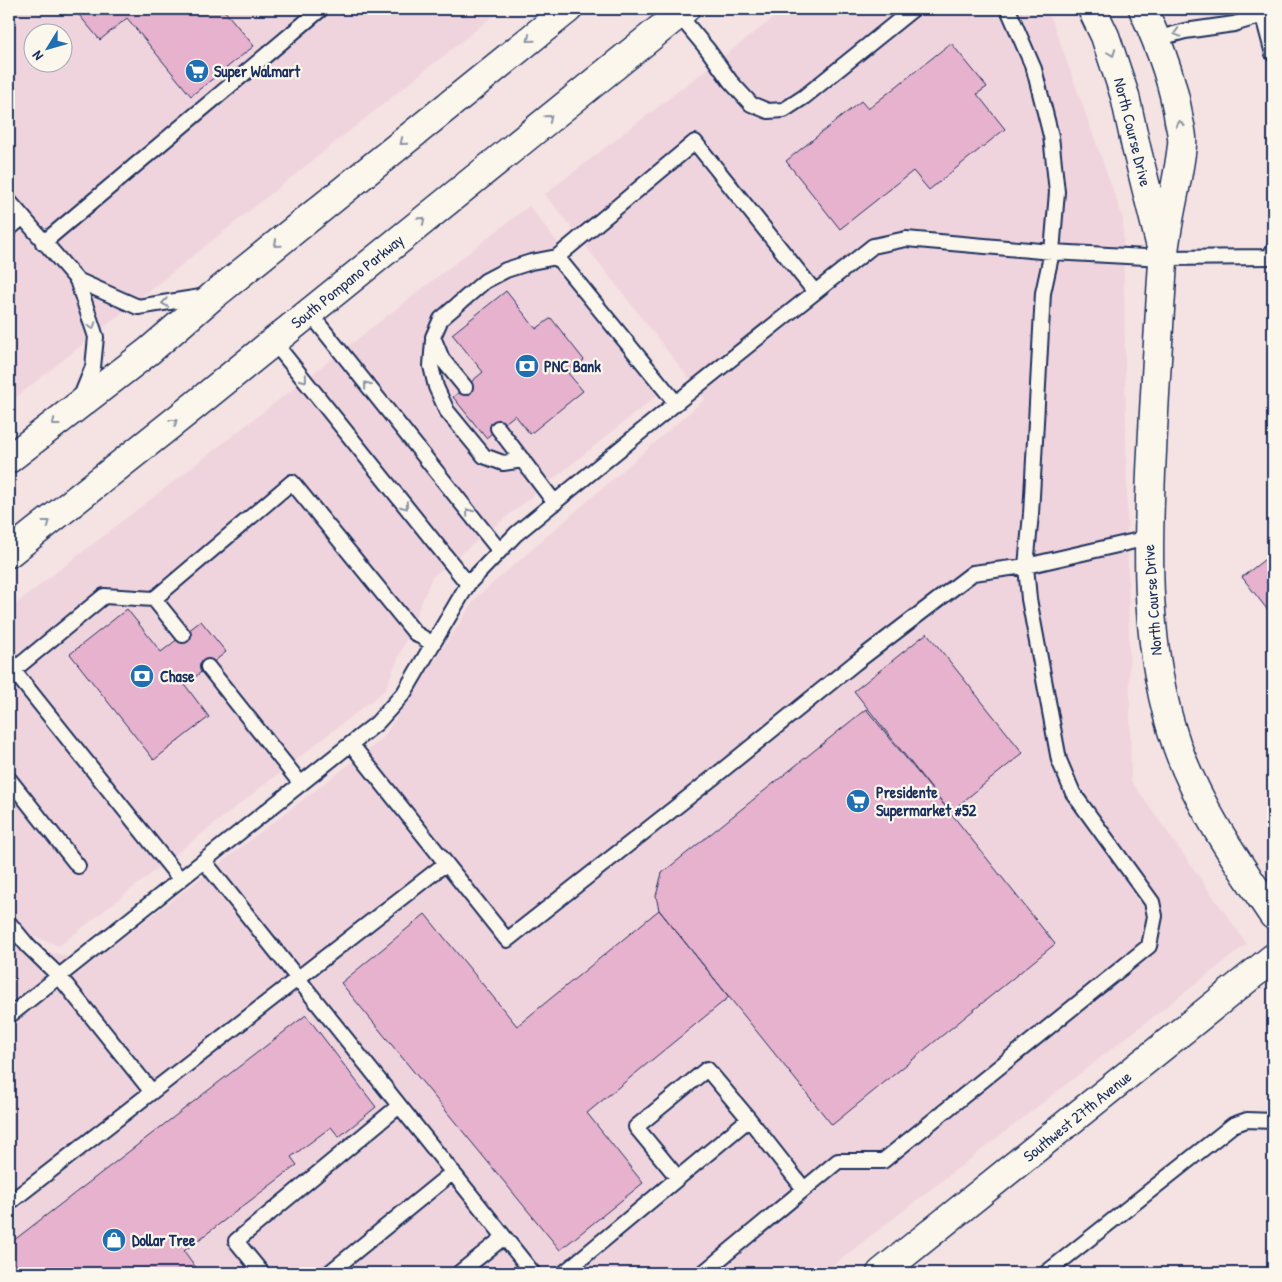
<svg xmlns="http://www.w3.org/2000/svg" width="1282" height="1282" viewBox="0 0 1282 1282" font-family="'Patrick Hand',sans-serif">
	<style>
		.built { fill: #f0d4dd; fill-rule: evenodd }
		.building { fill: #e6b2ce; stroke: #1b2f5e }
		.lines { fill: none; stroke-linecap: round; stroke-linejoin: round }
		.lane-casing { stroke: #1b2f5e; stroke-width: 18 }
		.secondary-casing { stroke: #1b2f5e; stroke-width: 31 }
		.lane { stroke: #fbf7ec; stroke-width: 14 }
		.secondary { stroke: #fbf7ec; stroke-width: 28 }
		.oneway { stroke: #8b93a5 }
		.labels { text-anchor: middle; stroke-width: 4.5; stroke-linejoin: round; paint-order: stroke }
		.poi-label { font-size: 16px; font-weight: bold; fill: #1b2f5e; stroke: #fbf7ec; text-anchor: start }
		.street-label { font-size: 16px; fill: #1b2f5e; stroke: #fbf7ec }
	</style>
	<rect width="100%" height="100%" fill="#f5e2e3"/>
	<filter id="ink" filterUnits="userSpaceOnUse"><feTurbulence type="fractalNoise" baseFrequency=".02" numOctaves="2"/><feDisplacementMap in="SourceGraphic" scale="10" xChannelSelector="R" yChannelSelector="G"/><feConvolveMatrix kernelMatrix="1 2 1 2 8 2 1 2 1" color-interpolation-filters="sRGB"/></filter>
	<g filter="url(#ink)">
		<path class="built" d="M 9,9 L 502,9 L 9,403 ZM 32,32 L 62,32 L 62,62 L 32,62 Z
			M 785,9 L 1044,9 L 1052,20 L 1123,218 L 1131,781 L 1247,944 L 823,1273 L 9,1273 L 9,940 L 90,963 L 382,739 L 476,598 L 705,399 L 545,194 Z
			M 529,206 L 670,385 L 432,577 L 385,690 L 59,946 L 9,927 L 9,609 Z"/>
		<path class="building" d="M 74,9 L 223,9 L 254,46 L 191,96 L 127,18 L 100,40 Z
			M 951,43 L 987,87 L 977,94 L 1005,129 L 929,190 L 913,171 L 840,229 L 786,161 L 861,101 L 868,109 Z
			M 506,291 L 536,329 L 551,318 L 584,360 L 568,373 L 583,391 L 530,434 L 515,415 L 486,438 L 453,397 L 483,372 L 452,334 Z
			M 1273,553 L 1273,617 L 1242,577 Z
			M 127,609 L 161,652 L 201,621 L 226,652 L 185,685 L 209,717 L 154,760 L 70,654 Z
			M 927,633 L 1023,753 L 950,812 L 854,691 Z
			M 866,709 L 950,812 L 1055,944 L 832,1125 L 659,910 L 656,896 L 662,873 Z
			M 659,910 L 729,997 L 587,1113 L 643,1183 L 560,1250 L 341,983 L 425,914 L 517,1026 Z
			M 306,1015 L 376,1107 L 339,1137 L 331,1127 L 291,1157 L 297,1165 L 184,1251 L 200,1273 L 9,1273 L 9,1244 Z"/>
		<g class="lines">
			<g class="lane-casing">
				<path id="lane" d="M 1261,9 L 1273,54
					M 678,14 L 708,50 L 730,81 L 751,104 L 768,111 L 784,110 L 804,97 L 913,9
					M 1156,39 L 1185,31 L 1234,24 L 1273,12
					M 9,201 L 77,280 L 96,337 L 93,367 L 80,399
					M 9,229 L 22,218
					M 43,243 L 321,9
					M 77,280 L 138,307 L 207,296
					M 309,312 L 499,550
					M 433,340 L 431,366 L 436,387 L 447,411 L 484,456 L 503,463 L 523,460
					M 273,341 L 468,584
					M 465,387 L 442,359 L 433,337 L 441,319 L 485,281 L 506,270 L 531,262 L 557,257
					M 676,403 L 557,257 L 695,142 L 815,292
					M 498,428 L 555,503
					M 183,635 L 154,599 L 292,482 L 415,633 L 433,644
					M 208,667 L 301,784
					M 13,670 L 180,879
					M 9,674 L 104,596 L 154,599
					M 351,744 L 507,940 L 714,777 L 855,663 L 973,573 L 1026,566 L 1148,538
					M 9,779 L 78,866
					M 204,861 L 533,1273
					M 9,923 L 28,946 L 59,976 L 152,1092
					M 9,1016 L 377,723 L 404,693 L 468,584 L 516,534 L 676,403 L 873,246 L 906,239 L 1052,252 L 1164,258 L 1270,257 L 1273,250
					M 678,1178 L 636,1127 L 707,1069 L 749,1119
					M 9,1203 L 445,864
					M 262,1273 L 236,1241 L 399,1106
					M 329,1273 L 453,1172
					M 459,1273 L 504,1237
					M 564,1273 L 749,1119 L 804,1189
					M 703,1273 L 838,1161 L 883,1161 L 1149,946 L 1155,916 L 1152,902 L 1073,793 L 1059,760 L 1029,599 L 1026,566 L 1031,514 L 1043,293 L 1052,252 L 1057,192 L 1051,136 L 1034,69 L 1008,9
					M 1046,1273 L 1233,1125 L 1247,1120 L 1273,1121"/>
			</g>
			<g class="secondary-casing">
				<path id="secondary" d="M 1092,9 L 1105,36 L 1125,96 L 1136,147 L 1161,247
					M 1143,9 C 1159,44 1174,83 1179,121 C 1181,129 1183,137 1182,145 C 1178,184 1166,222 1163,262 C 1159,325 1155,388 1152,451 C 1147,550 1144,651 1177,746 C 1199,808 1237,861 1273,915
					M 9,459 L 149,351 L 214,295 L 568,9
					M 9,553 L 184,414 L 685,9
					M 881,1273 L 1273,958"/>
			</g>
			<use href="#lane" class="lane"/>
			<use href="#secondary" class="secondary"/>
		</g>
		<defs><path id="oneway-chevron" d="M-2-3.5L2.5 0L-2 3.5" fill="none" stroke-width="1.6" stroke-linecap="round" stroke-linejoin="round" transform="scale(1.25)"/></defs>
		<g class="oneway">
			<use href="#oneway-chevron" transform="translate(1177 33) rotate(165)"/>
			<use href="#oneway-chevron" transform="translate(530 39) rotate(141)"/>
			<use href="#oneway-chevron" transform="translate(1112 53) rotate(69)"/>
			<use href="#oneway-chevron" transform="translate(549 118) rotate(-39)"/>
			<use href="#oneway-chevron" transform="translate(1180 124) rotate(-98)"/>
			<use href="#oneway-chevron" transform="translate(403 142) rotate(141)"/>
			<use href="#oneway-chevron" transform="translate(422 220) rotate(-39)"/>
			<use href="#oneway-chevron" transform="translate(277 244) rotate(141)"/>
			<use href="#oneway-chevron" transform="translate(165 303) rotate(171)"/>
			<use href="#oneway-chevron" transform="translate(92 326) rotate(71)"/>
			<use href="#oneway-chevron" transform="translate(304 379) rotate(51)"/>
			<use href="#oneway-chevron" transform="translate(367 385) rotate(-129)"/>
			<use href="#oneway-chevron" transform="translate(174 422) rotate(-38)"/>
			<use href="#oneway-chevron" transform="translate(55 423) rotate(142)"/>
			<use href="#oneway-chevron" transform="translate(405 506) rotate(51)"/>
			<use href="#oneway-chevron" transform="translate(469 512) rotate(-129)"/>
			<use href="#oneway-chevron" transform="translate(47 523) rotate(-38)"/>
		</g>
	</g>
	<defs>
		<g id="supermarket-disc" transform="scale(1.25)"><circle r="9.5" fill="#1f6fb2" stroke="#fbf7ec"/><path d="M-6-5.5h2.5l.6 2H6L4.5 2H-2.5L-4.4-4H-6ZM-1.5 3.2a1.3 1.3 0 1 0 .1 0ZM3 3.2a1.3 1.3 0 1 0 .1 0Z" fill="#fff"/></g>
		<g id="bank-disc" transform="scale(1.25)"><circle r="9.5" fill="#1f6fb2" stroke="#fbf7ec"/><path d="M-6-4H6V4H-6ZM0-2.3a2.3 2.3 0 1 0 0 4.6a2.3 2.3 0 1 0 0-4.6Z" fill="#fff"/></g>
		<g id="shop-disc" transform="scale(1.25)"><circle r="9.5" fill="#1f6fb2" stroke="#fbf7ec"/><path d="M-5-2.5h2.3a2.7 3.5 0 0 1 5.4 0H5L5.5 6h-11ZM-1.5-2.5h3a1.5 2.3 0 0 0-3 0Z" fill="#fff"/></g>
	</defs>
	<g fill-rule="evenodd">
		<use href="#supermarket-disc" x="197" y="71"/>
		<use href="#bank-disc" x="527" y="366"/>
		<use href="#bank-disc" x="142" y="676"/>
		<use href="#supermarket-disc" x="858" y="801"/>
		<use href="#shop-disc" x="114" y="1240"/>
	</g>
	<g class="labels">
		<g class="poi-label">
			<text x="214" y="77">Super Walmart</text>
			<text x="544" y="372">PNC Bank</text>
			<text x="160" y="682">Chase</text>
			<text x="876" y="798">Presidente<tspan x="876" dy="18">Supermarket #52</tspan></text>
			<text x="132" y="1246">Dollar Tree</text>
		</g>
		<g class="street-label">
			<text transform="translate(1133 132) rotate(76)" y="6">North Course Drive</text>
			<text transform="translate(347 281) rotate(-39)" y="6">South Pompano Parkway</text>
			<text transform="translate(1152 600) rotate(-94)" y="6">North Course Drive</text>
			<text transform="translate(1077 1116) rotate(-39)" y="6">Southwest 27th Avenue</text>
		</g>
	</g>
	<rect width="1282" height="1282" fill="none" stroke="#fbf7ec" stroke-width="30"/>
	<rect x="15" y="15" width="1252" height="1252" fill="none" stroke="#1b2f5e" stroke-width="2" filter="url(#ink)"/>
	<g transform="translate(48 48) rotate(233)"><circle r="24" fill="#fbf7ec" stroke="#a1a7b3"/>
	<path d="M0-4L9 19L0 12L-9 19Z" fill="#1f6fb2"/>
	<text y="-8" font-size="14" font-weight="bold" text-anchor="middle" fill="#1b2f5e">N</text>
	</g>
</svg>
